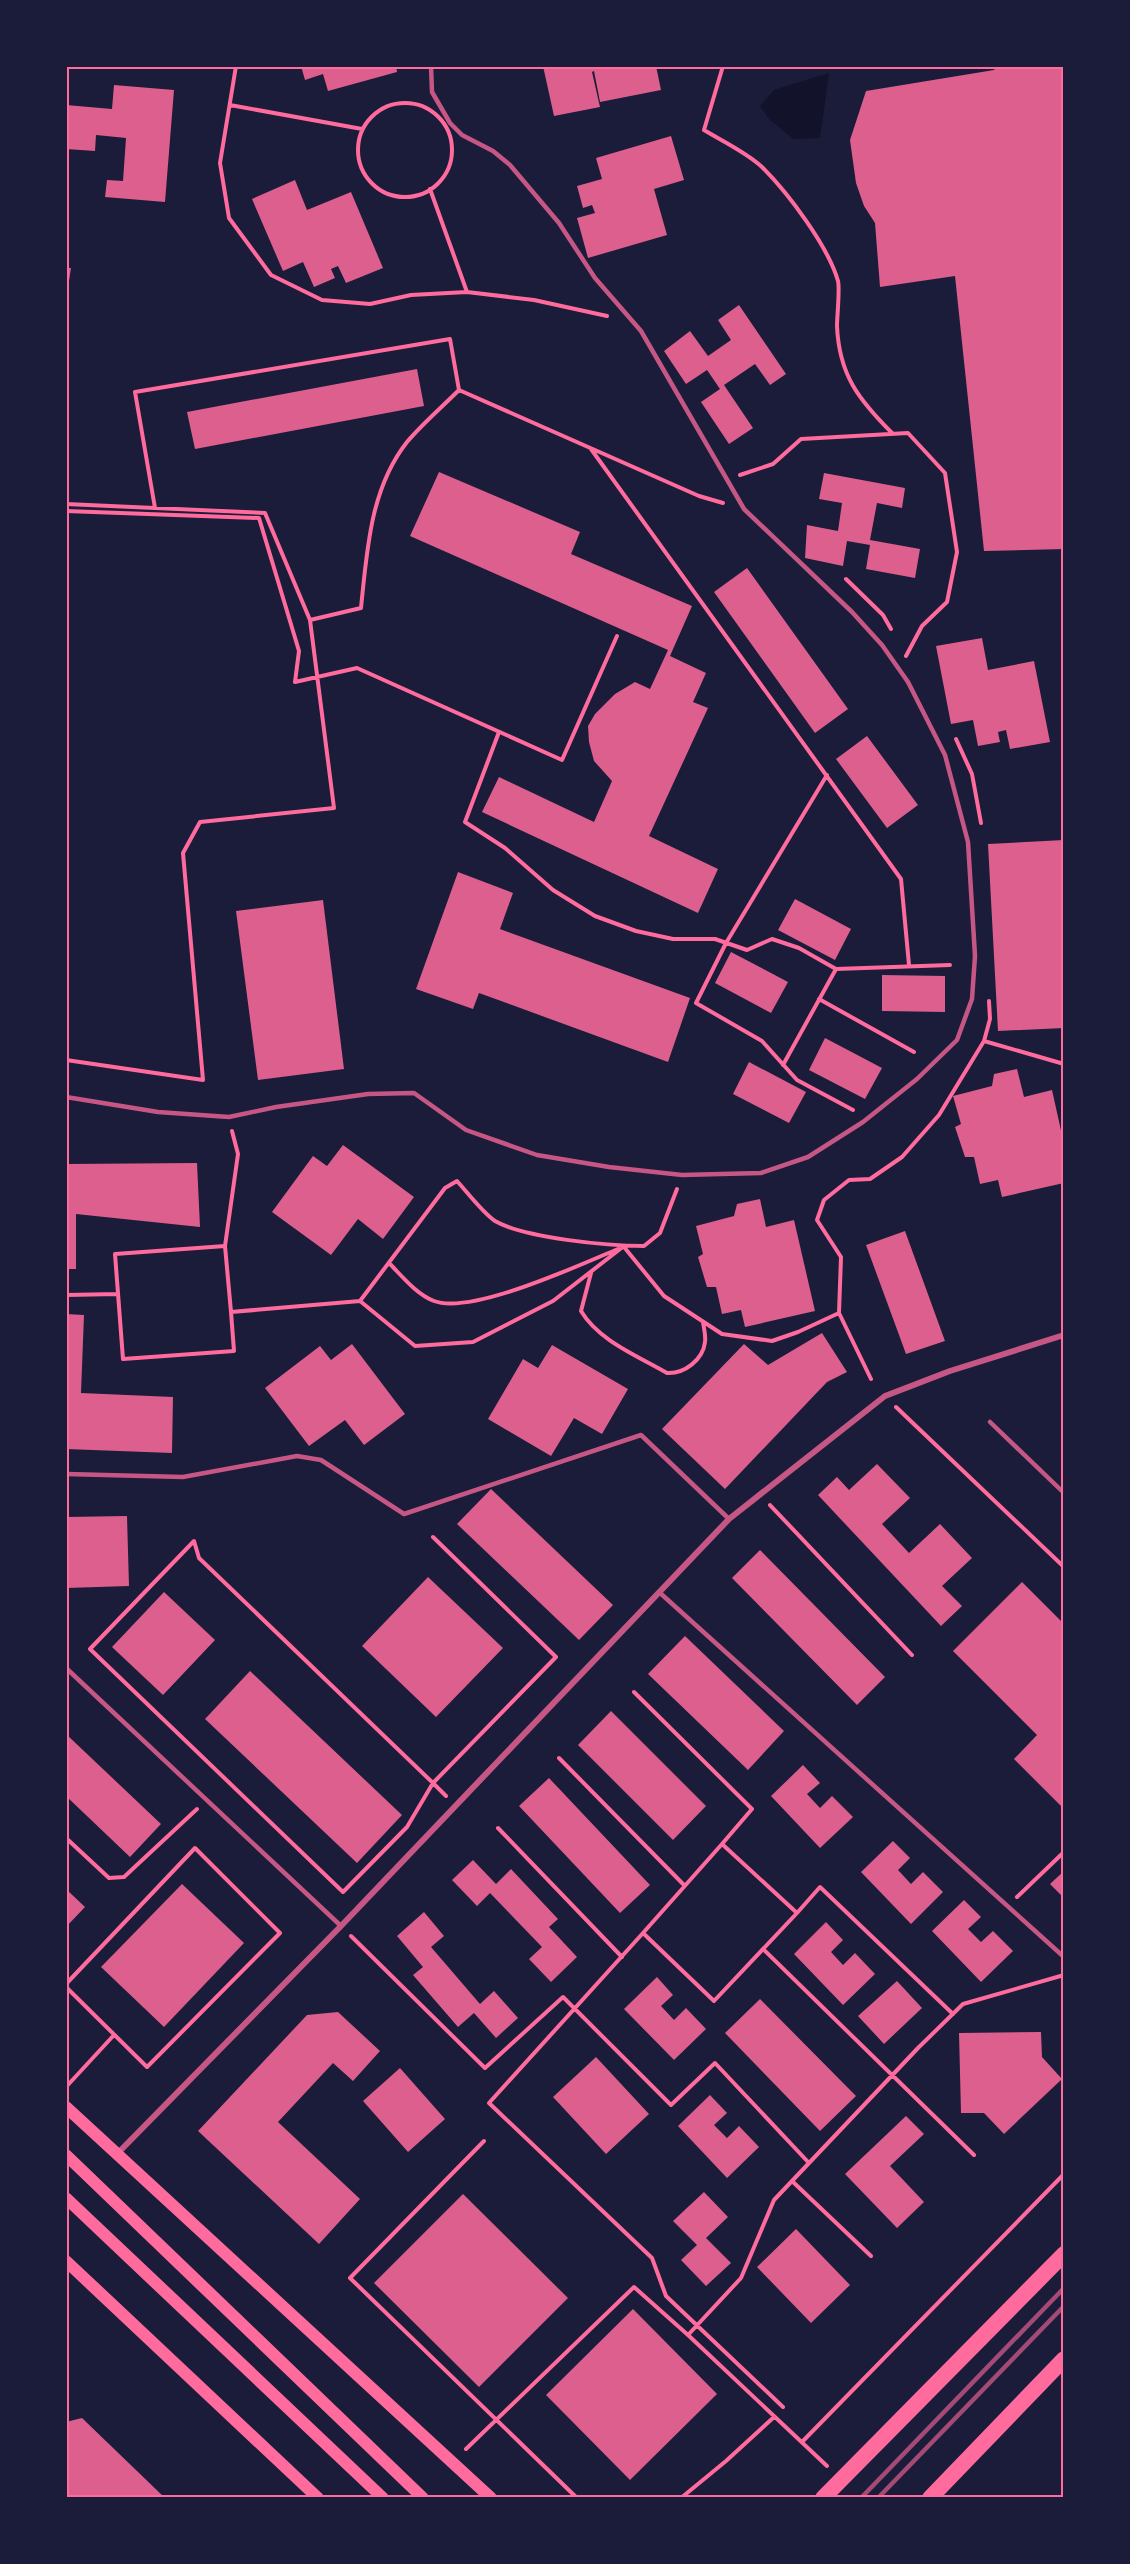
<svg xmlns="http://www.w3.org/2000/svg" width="1130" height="2564" viewBox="0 0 1130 2564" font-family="'DejaVu Sans',sans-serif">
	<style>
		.water { fill: #12122b }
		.building { fill: #dd5f8e }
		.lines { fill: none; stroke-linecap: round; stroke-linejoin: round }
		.path { stroke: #ff6b9d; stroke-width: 4 }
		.service { stroke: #c65784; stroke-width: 4.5 }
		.minor { stroke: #c65784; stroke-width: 6 }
		.secondary { stroke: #ff6b9d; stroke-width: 12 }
		.trunk { stroke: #ff6b9d; stroke-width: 16 }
		.rail { stroke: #a44b75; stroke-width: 4.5 }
		.neatline { fill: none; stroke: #ff6b9d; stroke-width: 2 }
	</style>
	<rect width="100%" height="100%" fill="#1b1b3a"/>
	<path class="water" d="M 829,73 L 820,138 L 793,139 L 769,119 L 760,106 L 774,90 Z"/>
	<path class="building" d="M 301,66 L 396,66 L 397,72 L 328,91 L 323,74 L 305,80 Z
		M 543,66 L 656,66 L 661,90 L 600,102 L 594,71 L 592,72 L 600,107 L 554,116 Z
		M 997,66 L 1064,66 L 1064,549 L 984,551 L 955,276 L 880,287 L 875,223 L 864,206 L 856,183 L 850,140 L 866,91 L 994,70 Z
		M 114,85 L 174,90 L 165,202 L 105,197 L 107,180 L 123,181 L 126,138 L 96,135 L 95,151 L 66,149 L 66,105 L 112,109 Z
		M 671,136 L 684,180 L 654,189 L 667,235 L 588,258 L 577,218 L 595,213 L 592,205 L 583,208 L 577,186 L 602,179 L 596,158 Z
		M 295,180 L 307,210 L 351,192 L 383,268 L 346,283 L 338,266 L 331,269 L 335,278 L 314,287 L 303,262 L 283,271 L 252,199 Z
		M 66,268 L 71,268 L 67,294 L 66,294 Z
		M 739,305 L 786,374 L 770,385 L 755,364 L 724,385 L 753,428 L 729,444 L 701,402 L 720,389 L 707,370 L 686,384 L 664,351 L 690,331 L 708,356 L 731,340 L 718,320 Z
		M 417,369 L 424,406 L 195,449 L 187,412 Z
		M 439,472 L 580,532 L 571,554 L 692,606 L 670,656 L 706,673 L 693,702 L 708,708 L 649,836 L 718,869 L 698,913 L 482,812 L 499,777 L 594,822 L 612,781 L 594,761 L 589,742 L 588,726 L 595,714 L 615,694 L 635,682 L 650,689 L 668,650 L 410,536 Z
		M 824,473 L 905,488 L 902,508 L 877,503 L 870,540 L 920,549 L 915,578 L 866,569 L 870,545 L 847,541 L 843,566 L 805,558 L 807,525 L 838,531 L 842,503 L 819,499 Z
		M 747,568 L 848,709 L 815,733 L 714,592 Z
		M 982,638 L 988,670 L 1034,661 L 1050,742 L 1010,749 L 1006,730 L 998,732 L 1000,742 L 978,746 L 973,720 L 951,724 L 936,646 Z
		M 867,736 L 918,805 L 887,828 L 836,759 Z
		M 1064,840 L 1064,1028 L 998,1031 L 988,844 Z
		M 458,872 L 513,893 L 500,929 L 690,998 L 668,1062 L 479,993 L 473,1009 L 416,989 Z
		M 795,899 L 851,929 L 835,960 L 778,930 Z
		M 323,900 L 344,1069 L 258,1080 L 236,911 Z
		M 731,952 L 788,982 L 771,1013 L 715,983 Z
		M 882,975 L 945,976 L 945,1012 L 882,1011 Z
		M 825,1038 L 882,1068 L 865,1099 L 809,1070 Z
		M 749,1062 L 806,1092 L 789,1123 L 733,1094 Z
		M 1017,1069 L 1024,1097 L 1052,1090 L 1064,1144 L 1064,1183 L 1002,1197 L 998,1180 L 980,1184 L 974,1157 L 965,1157 L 955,1127 L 961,1124 L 953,1096 L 992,1086 L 994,1074 Z
		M 343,1145 L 414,1197 L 383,1239 L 358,1219 L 331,1255 L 272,1212 L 313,1156 L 327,1166 Z
		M 197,1163 L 200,1227 L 76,1214 L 76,1269 L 66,1269 L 66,1164 Z
		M 760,1199 L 766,1227 L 794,1220 L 815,1311 L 745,1327 L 741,1310 L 722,1314 L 716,1287 L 707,1287 L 698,1257 L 703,1254 L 696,1226 L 734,1216 L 737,1204 Z
		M 905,1231 L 945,1341 L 906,1354 L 866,1245 Z
		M 66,1314 L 84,1315 L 81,1393 L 173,1397 L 172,1453 L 66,1449 Z
		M 822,1333 L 847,1372 L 827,1382 L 725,1489 L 662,1429 L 744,1344 L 768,1365 Z
		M 352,1344 L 405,1414 L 364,1445 L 345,1420 L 309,1446 L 265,1388 L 320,1346 L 331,1360 Z
		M 552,1345 L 628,1389 L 602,1434 L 574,1418 L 551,1456 L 488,1419 L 523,1359 L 538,1368 Z
		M 877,1464 L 910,1498 L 882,1524 L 909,1553 L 940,1524 L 972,1558 L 942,1586 L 962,1606 L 941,1626 L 818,1495 L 837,1477 L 849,1490 Z
		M 491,1489 L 613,1605 L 579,1640 L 457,1524 Z
		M 127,1516 L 129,1586 L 66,1588 L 66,1517 Z
		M 760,1550 L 885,1677 L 857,1705 L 732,1578 Z
		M 428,1577 L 503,1648 L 436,1717 L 362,1646 Z
		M 1022,1582 L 1064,1624 L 1064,1809 L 1014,1759 L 1037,1735 L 953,1651 Z
		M 164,1592 L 215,1640 L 163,1695 L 112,1647 Z
		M 685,1636 L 784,1731 L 748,1770 L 648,1674 Z
		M 250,1671 L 402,1815 L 357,1863 L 205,1719 Z
		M 611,1711 L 706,1806 L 673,1840 L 578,1745 Z
		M 66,1734 L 161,1824 L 130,1857 L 66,1796 Z
		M 803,1765 L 820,1783 L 807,1794 L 820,1808 L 832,1796 L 853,1817 L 820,1848 L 771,1796 Z
		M 549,1778 L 650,1885 L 620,1913 L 519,1806 Z
		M 893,1841 L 910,1858 L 898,1870 L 911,1884 L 923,1872 L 943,1892 L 911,1924 L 861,1872 Z
		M 473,1860 L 496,1884 L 511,1869 L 558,1919 L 549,1927 L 577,1957 L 551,1982 L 529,1959 L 542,1947 L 490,1893 L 477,1906 L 452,1880 Z
		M 1064,1871 L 1064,1898 L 1050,1884 Z
		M 182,1884 L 244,1943 L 164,2027 L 101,1967 Z
		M 66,1889 L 85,1907 L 66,1927 Z
		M 964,1900 L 981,1917 L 968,1929 L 981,1942 L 993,1931 L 1013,1951 L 981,1982 L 932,1931 Z
		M 424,1912 L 444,1936 L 431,1947 L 480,2004 L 494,1991 L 518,2018 L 496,2038 L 474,2013 L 458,2027 L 413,1975 L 423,1967 L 397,1936 Z
		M 826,1922 L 843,1940 L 831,1952 L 843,1965 L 855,1953 L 875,1974 L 843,2005 L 794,1954 Z
		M 657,1977 L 673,1995 L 661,2006 L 674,2020 L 686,2008 L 706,2029 L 674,2060 L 624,2009 Z
		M 897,1981 L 922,2008 L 884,2044 L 858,2016 Z
		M 760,1999 L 856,2096 L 820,2131 L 725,2033 Z
		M 338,2012 L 380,2051 L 353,2081 L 333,2063 L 278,2122 L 360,2199 L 319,2244 L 198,2131 L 307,2015 Z
		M 1041,2032 L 1042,2057 L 1062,2079 L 1004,2134 L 984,2113 L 961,2113 L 959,2033 Z
		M 596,2057 L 649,2114 L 606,2154 L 553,2097 Z
		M 400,2068 L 445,2119 L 408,2152 L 363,2101 Z
		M 710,2095 L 727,2113 L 714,2125 L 727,2138 L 739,2126 L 759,2147 L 727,2178 L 678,2126 Z
		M 906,2116 L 924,2134 L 890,2166 L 924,2202 L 897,2228 L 845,2174 Z
		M 704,2192 L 728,2217 L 706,2238 L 731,2263 L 706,2286 L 681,2260 L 697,2245 L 673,2221 Z
		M 463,2194 L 568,2298 L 479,2387 L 374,2283 Z
		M 796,2229 L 850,2285 L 811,2323 L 757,2267 Z
		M 633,2309 L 717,2394 L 630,2480 L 546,2395 Z
		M 82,2418 L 165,2498 L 66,2498 L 66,2422 Z"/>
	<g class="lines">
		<path class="path" d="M 236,66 L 220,163 L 229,218 L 271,275 L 322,300 L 370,304 L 411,295 L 467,292 L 534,300 L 607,316
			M 723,66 L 704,130 C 722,141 746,152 762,167 C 788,193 828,246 838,281 C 840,289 837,316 837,326 C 839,375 859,400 892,433
			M358 150a47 47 0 1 1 94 0a47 47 0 1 1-94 0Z
			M 230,105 L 362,129
			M 430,189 L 467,292
			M 591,449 L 901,879 L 909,965
			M 740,475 L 773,464 L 801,439 L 908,433 L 945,473 L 957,552 L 947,602 L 922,626 L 906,656
			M 66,504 L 265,513 L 310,620 L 334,808 L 200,822 L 183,853 L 203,1080 L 66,1060
			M 155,508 L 135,392 L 450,339 L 459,390
			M 66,511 L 259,518 L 299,651 L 295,682 L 357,668 L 562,760 L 617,636
			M 846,579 L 883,615 L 891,629
			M 310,620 L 361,608 C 367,551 370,489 407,442 C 422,424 442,407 459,390 L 699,496 L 723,503
			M 499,732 L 465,822 L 505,848 L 553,890 L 595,916 L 636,931 L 673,939 L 715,939 L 747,950 L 772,939 L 799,948 L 836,969 L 950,965
			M 956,739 L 972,774 L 981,823
			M 827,775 L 726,943 L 696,1003 L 762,1041 L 797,1080 L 853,1110
			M 819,999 L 914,1052
			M 984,1041 L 1064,1064
			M 783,1065 L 836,969
			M 225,1246 L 238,1154 L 232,1131
			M 624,1247 L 664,1296 L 722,1334 L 772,1341 L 798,1332 L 839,1313
			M 389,1263 C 402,1276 416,1294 434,1301 C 472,1315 579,1265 618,1249
			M 591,1273 L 581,1311 C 599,1341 638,1356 667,1373 C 684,1374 703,1360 705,1342 C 706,1336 704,1329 703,1322
			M 66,1295 L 118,1294
			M 360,1301 L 445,1188 L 457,1181 C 467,1192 483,1213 495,1221 C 524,1238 608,1246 644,1246 L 660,1233 L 677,1189
			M 231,1312 L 225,1246 L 115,1254 L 123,1359 L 234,1351 L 231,1312 L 360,1301 L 415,1346 L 473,1342 L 553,1301 L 624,1246
			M 871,1379 L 839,1313 L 841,1257 L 817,1220 L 824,1200 L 849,1180 L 870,1179 L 902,1157 L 939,1115 L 984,1041 L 990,1019 L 989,1001
			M 896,1407 L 1064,1567
			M 770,1505 L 912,1655
			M 433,1537 L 556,1657 L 433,1783 L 407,1827 L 343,1892 L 90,1649 L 194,1541 L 199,1558 L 433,1783 L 446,1796
			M 634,1692 L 752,1809 L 722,1844
			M 559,1758 L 684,1885
			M 498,1828 L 622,1957
			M 66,1838 L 109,1878 L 124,1877 L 197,1809
			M 1017,1897 L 1064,1852
			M 643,1933 L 722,1844 L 797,1913 L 820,1887 L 953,2014
			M 351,1936 L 485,2068 L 563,1997 L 671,2105 L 715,2063 L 809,2163
			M 763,1949 L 974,2155
			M 66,1984 L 195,1848 L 280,1933 L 147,2067 L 66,1987
			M 66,2087 L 114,2035
			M 484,2141 L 350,2278 L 577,2498
			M 792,2181 L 871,2256
			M 783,2407 L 666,2296 L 652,2258 L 489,2103 L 643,1933 L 714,2001 L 797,1913
			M 802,2442 L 1064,2174
			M 466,2449 L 634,2287 L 688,2335
			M 827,2466 L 688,2335 L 741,2278 L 774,2200 L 918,2048 L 963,2004 L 1064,1975
			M 681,2498 L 726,2461 L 774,2417
			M 1063,2498 L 1064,2497"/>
		<path class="service" d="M 66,1097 L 158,1112 L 229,1117 L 276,1107 L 368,1094 L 414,1093 L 466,1130 L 537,1155 L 609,1167 L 682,1175 L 761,1173 L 808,1157 L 863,1122 L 917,1079 L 957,1040 L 972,999 L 975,956 L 968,842 L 945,755 L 908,682 L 882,645 L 852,612 L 744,509 L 641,331 L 595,278 L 559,223 L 510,165 L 493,151 L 462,135 L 450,123 L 432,92 L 431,66
			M 990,1422 L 1064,1493
			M 66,1474 L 183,1477 L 297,1456 L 321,1460 L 404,1514 L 641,1435 L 729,1519
			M 659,1592 L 1064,1957
			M 66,1668 L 341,1926"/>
		<path class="minor" d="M 117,2154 L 341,1926 L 729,1519 L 885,1396 L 950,1371 L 1064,1335"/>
		<path class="secondary" d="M 66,2107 L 491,2498
			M 66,2155 L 423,2498
			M 66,2198 L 383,2498
			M 66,2261 L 318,2498"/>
		<path class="trunk" d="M 823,2498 L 1064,2254
			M 930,2498 L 1064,2359"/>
		<path class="rail" d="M 861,2498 L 1064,2288
			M 878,2498 L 1064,2306"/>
	</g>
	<rect width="1130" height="2564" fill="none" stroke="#1b1b3a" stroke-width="135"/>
	<rect x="68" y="68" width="994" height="2428" class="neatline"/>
</svg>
